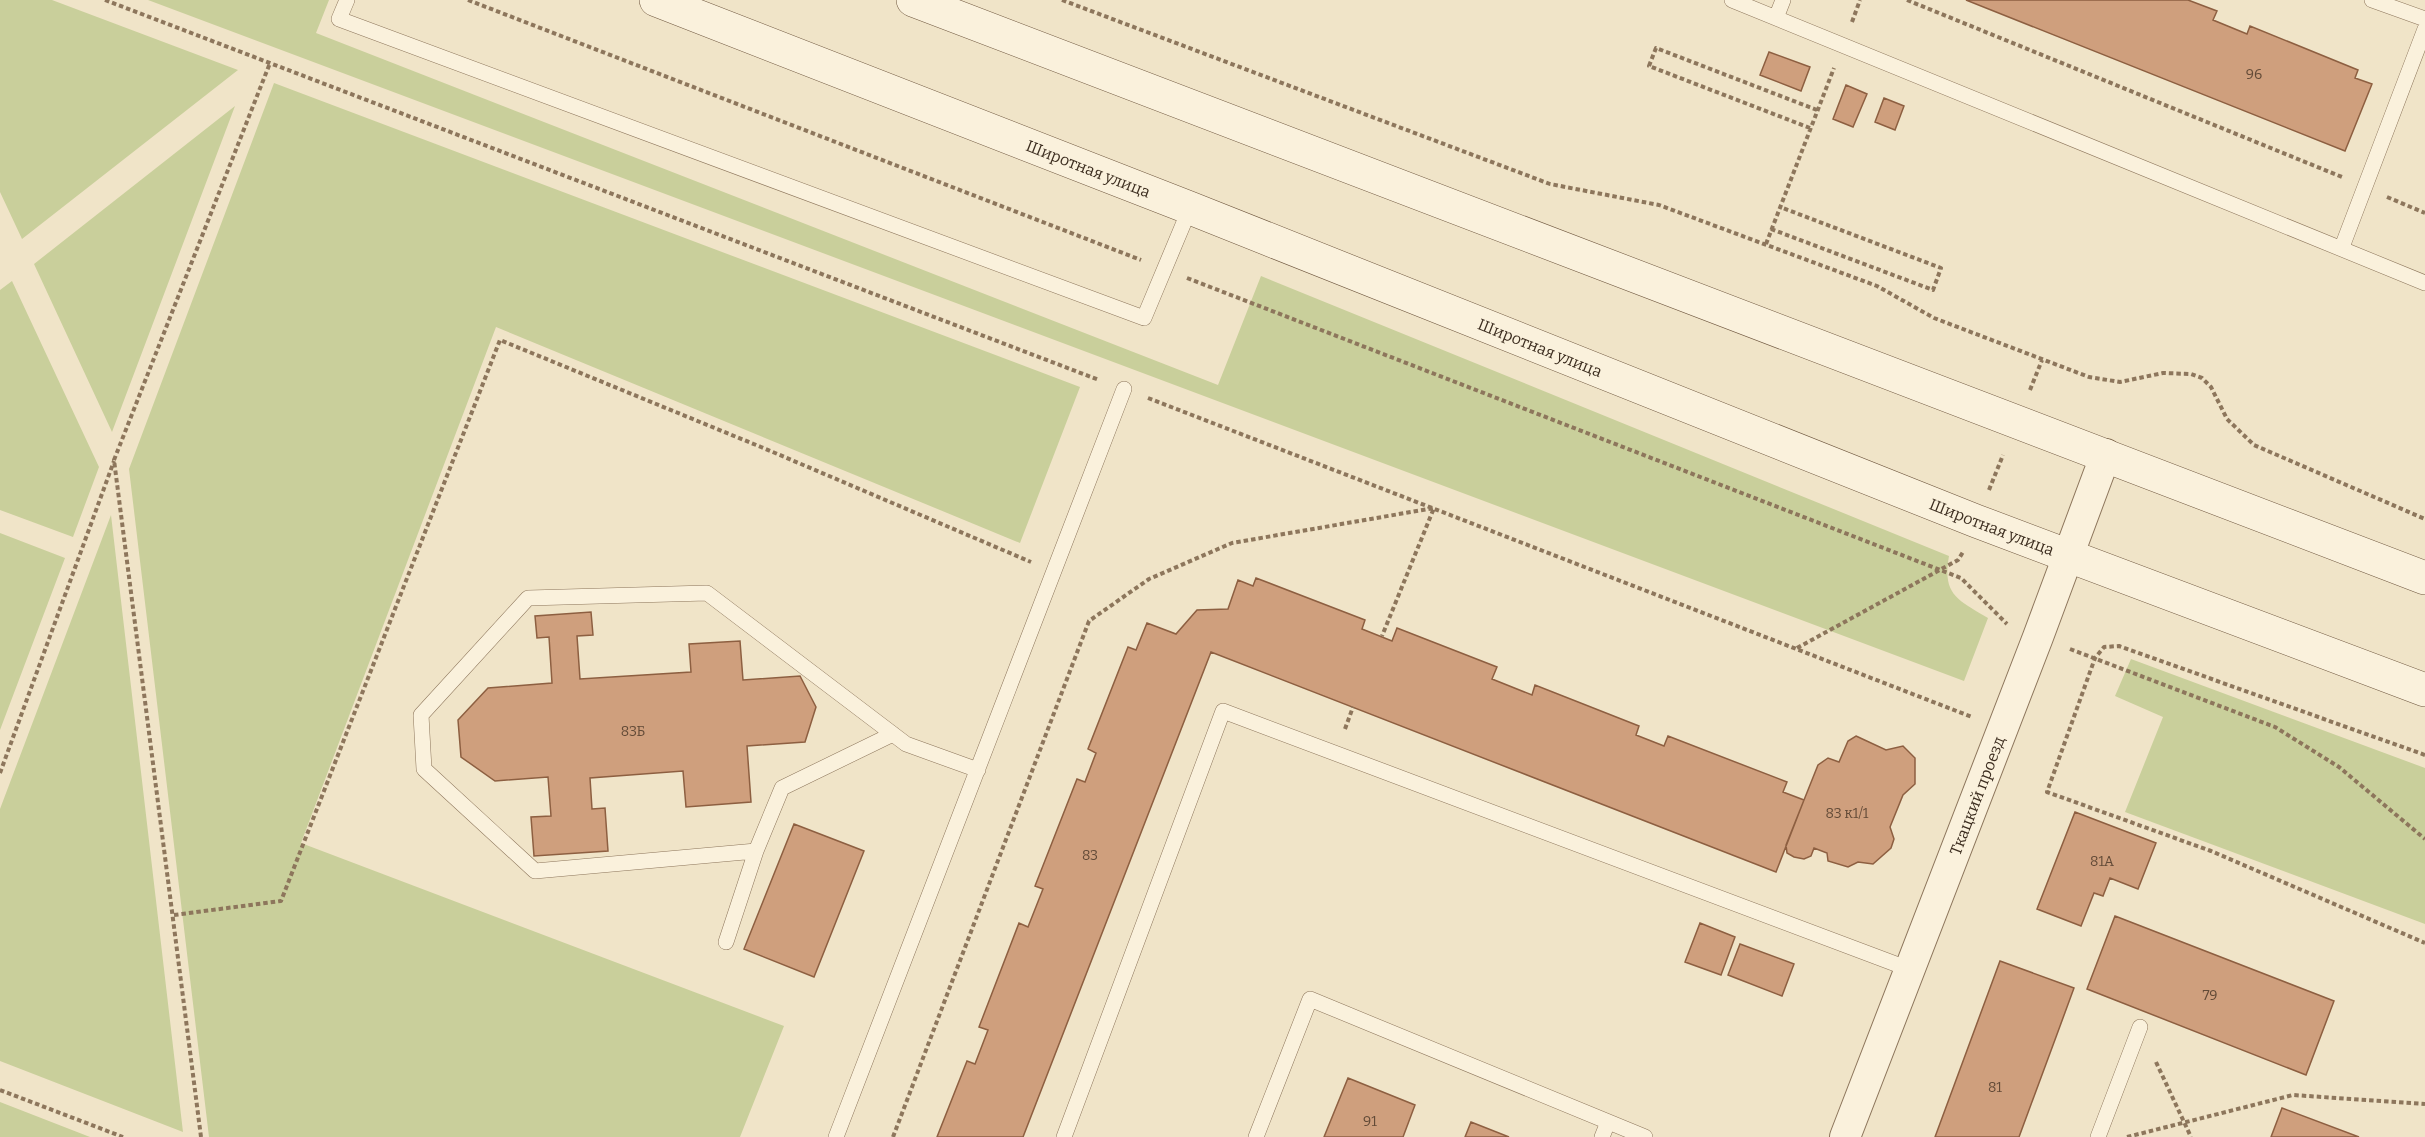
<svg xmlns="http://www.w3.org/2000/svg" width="2425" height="1137" viewBox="0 0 2425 1137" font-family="Bitter,serif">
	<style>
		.green { fill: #c9cf9b }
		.building { fill: #cf9f7d; stroke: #8d5f41; stroke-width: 1.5 }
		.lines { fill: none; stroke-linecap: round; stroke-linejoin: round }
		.service-casing { stroke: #8d765c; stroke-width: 16 }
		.minor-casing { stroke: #8d765c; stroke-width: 32 }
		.secondary-casing { stroke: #6f573f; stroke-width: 34 }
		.path { stroke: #8d765c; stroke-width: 4; stroke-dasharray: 4.5 3; stroke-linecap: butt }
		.service { stroke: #faf1dc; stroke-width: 15 }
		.minor { stroke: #faf1dc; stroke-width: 30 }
		.secondary { stroke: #faf1dc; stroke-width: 33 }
		.labels { text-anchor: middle; stroke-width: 6; stroke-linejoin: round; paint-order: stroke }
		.number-label { font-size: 14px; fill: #624a37 }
		.street-label { font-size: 16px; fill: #3d2e20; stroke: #f7eed8 }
	</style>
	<rect width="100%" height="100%" fill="#f0e4c8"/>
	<path class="green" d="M 0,0 L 52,0 L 238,70 L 22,239 L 0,192 Z
		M 148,0 L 329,0 L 316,33 L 1218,385 L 1261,276 L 1949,556 C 1942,595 1958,600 1988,618 L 1964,681 Z
		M 274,83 L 1080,387 L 1020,543 L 496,327 L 301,843 L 784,1026 L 740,1137 L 209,1137 L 129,469 Z
		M 235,106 L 112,432 L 34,264 Z
		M 12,281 L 99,467 L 73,537 L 0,510 L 0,290 Z
		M 111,515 L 183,1132 L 0,1061 L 0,809 Z
		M 0,533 L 65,558 L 0,730 Z
		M 2131,659 L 2425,768 L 2425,924 L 2125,812 L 2163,717 L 2115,696 Z
		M 0,1102 L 90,1137 L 0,1137 Z"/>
	<path class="building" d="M 1966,0 L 2188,0 L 2217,11 L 2213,20 L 2247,34 L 2250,26 L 2358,70 L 2355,78 L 2372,84 L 2345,151 Z
		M 1769,52 L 1810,67 L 1801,91 L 1760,75 Z
		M 1846,85 L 1867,94 L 1853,127 L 1833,119 Z
		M 1884,98 L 1904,106 L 1895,130 L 1875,122 Z
		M 1256,578 L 1365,620 L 1362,629 L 1392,641 L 1397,628 L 1497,667 L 1492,679 L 1532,695 L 1535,685 L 1639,726 L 1636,735 L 1664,746 L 1668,736 L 1787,782 L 1783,792 L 1804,800 L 1776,872 L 1211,652 L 1023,1137 L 937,1137 L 967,1061 L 975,1064 L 988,1030 L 979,1027 L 1019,923 L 1028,927 L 1043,889 L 1035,886 L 1077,779 L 1085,782 L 1096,753 L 1088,749 L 1128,647 L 1136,650 L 1147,623 L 1176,634 L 1197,610 L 1228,609 L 1238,580 L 1253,586 Z
		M 591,612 L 593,635 L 577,636 L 580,679 L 691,672 L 689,644 L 740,641 L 743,680 L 800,676 L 816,707 L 805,742 L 747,746 L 751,802 L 686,807 L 683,771 L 590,778 L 592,809 L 605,808 L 608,851 L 534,856 L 531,817 L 551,816 L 548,777 L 495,781 L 461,757 L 458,720 L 488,688 L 552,683 L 549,637 L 537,638 L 535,616 Z
		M 1856,736 L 1886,750 L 1903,746 L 1915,758 L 1915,784 L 1903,795 L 1890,827 L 1894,839 L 1891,848 L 1873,864 L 1858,862 L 1848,867 L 1828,861 L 1827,853 L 1814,848 L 1811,856 L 1804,859 L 1794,857 L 1787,853 L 1786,845 L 1818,765 L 1828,758 L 1839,762 L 1848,741 Z
		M 2075,812 L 2156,843 L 2138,889 L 2110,878 L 2103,896 L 2094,893 L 2081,926 L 2037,909 Z
		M 794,824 L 864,851 L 814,977 L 744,949 Z
		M 2115,916 L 2334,1001 L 2306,1075 L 2087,989 Z
		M 1700,923 L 1735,937 L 1721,975 L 1685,962 Z
		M 1740,944 L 1794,964 L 1782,996 L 1728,975 Z
		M 2000,961 L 2074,988 L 2056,1037 L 2019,1137 L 1935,1137 Z
		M 1348,1078 L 1415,1105 L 1403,1137 L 1324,1137 Z
		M 2282,1108 L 2359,1137 L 2271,1137 Z
		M 1471,1122 L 1509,1137 L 1465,1137 Z"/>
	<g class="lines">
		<g class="service-casing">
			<path id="service" d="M 347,0 L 339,19 L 1144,318 L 1190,208
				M 1732,0 L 2425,283
				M 2372,0 L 2425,19
				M 1776,18 L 1783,0
				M 2342,247 L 2425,29
				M 756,851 L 535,871 L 424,769 L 421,715 L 528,598 L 707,593 L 906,744 L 978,770
				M 726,942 L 756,851 L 782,788 L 893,734
				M 836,1137 L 1124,389
				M 1064,1137 L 1223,711 L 1909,969
				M 1256,1137 L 1310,999 L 1645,1137
				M 1602,1137 L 1608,1122
				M 2098,1137 L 2140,1027"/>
		</g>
		<g class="minor-casing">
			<g id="minor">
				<path id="s1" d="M 1845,1137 L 2038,637 L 2106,454"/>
			</g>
		</g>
		<g class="secondary-casing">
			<g id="secondary">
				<path id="s2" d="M 656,0 L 1190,208 L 1976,521 L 2425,690"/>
				<path d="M 913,0 L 2425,578"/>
			</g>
		</g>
		<path class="path" d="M 105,0 L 1099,380
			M 468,0 L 1141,260
			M 1062,0 L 1550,184 L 1659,205 L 1877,286 L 1934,318 L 2089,377 L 2120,382 L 2163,373 L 2191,374 L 2202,378 L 2211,387 L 2227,419 L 2254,445 L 2425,519
			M 1907,0 L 2342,177
			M 1852,22 L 1860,0
			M 1810,128 L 1649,66 L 1656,48 L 1817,110
			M 2387,197 L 2425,213
			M 1771,229 L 1933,290 L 1941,268 L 1780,207
			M 1766,244 L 1834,68
			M 1187,278 L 1961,578 L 2007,624
			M 2030,390 L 2042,360
			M 1148,398 L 1972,717
			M 1989,490 L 2003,455
			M 1797,648 L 1958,560 L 1963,552
			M 2070,649 L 2275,727 L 2339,767 L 2425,839
			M 1345,729 L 1353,707
			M 2425,755 L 2119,646 L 2104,647 L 2095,658 L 2047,792 L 2211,851 L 2425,943
			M 0,773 L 114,461
			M 174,915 L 281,901 L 500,340 L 761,447 L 1031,562
			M 2156,1062 L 2191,1137
			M 0,1090 L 123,1137
			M 201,1137 L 114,460 L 270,63
			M 893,1137 L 1089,621 L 1149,579 L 1232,543 L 1434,508 L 1382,636
			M 2127,1137 L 2293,1095 L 2425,1104"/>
		<use href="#service" class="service"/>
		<use href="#minor" class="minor"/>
		<use href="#secondary" class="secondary"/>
	</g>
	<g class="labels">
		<g class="number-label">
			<text x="2254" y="79">96</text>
			<text x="633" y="736">83Б</text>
			<text x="1847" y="818">83 к1/1</text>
			<text x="1090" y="860">83</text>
			<text x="2102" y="866">81А</text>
			<text x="2210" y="1000">79</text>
			<text x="1995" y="1092">81</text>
			<text x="1370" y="1126">91</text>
		</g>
		<g class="street-label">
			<text dy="6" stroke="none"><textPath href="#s2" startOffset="464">Широтная улица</textPath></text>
			<text dy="6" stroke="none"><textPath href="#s2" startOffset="950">Широтная улица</textPath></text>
			<text dy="6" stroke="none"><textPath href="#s2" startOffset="1436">Широтная улица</textPath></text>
			<text dy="6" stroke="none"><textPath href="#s1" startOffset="366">Ткацкий проезд</textPath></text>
		</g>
	</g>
</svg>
